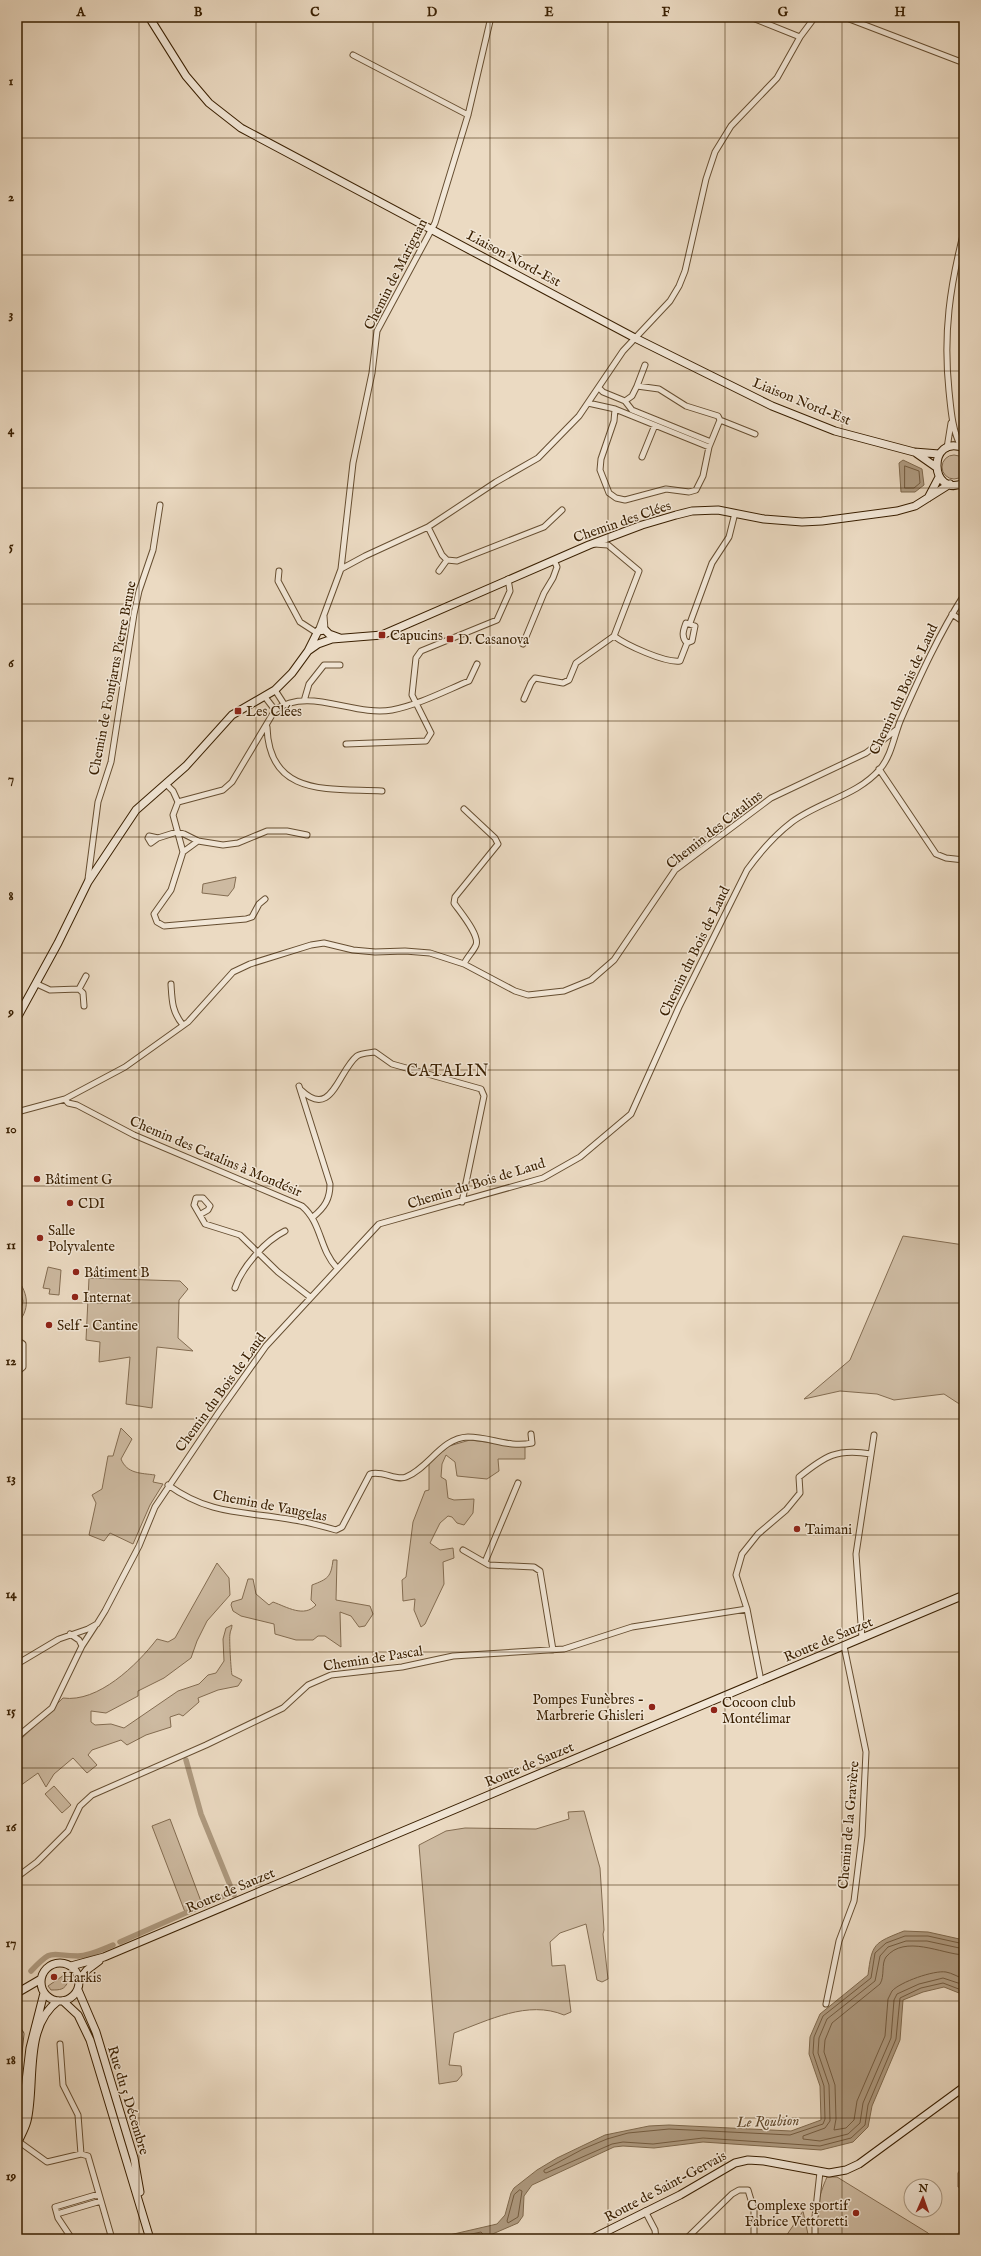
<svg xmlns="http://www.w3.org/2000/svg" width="981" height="2256" viewBox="0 0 981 2256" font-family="'IM FELL English',serif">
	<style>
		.green { fill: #cdbaa1; stroke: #836c51 }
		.water { fill: #ae9a80; stroke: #7f694d }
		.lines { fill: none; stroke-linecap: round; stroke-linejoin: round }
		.shore { stroke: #745c40; stroke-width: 1 }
		.canal { stroke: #ae9a80; stroke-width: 5.5 }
		.street-casing { stroke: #664e31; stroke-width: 7 }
		.secondary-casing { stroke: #391f01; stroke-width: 9 }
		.street { stroke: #f2e7d7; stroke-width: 5 }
		.secondary { stroke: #f2e7d7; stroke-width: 7 }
		.grid { fill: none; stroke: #391f01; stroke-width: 1; stroke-opacity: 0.55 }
		.poi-dot { fill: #8f2418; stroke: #f2e7d7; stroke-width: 1.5 }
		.labels { text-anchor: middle; stroke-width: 3; stroke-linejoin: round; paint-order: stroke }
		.street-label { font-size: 14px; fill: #391f01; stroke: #f2e7d7 }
		.poi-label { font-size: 14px; fill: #391f01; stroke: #f2e7d7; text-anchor: start }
		.water-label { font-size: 15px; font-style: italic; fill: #624a2d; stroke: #f2e7d7 }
		.quarter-label { font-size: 16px; letter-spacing: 1px; fill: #391f01; stroke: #f2e7d7 }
		.neatline { fill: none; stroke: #391f01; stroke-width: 1.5 }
		.grid-label { font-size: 13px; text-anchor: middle; font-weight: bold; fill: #391f01 }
	</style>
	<rect width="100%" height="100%" fill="#ebdac2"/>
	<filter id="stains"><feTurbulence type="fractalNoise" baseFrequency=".005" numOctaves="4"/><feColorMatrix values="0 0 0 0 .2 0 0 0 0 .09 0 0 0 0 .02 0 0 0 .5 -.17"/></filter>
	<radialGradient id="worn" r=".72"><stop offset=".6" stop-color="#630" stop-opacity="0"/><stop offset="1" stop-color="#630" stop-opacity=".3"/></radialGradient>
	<path class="green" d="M942 467a12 12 0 1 1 24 0a12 12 0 1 1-24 0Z
		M 236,877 L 234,888 L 228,896 L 202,893 L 203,884 Z
		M 903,1236 L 964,1245 L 964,1407 L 944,1394 L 894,1400 L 877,1394 L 840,1391 L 804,1399 L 850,1360 Z
		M 48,1267 L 61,1270 L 59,1295 L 49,1294 L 50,1289 L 43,1288 Z
		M 89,1278 L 180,1281 L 188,1289 L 179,1300 L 178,1338 L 193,1351 L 157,1347 L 152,1408 L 126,1404 L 130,1357 L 99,1362 L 100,1342 L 86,1340 Z
		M 17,1279 C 29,1294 30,1310 17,1324 L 23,1301 Z
		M 121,1428 L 132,1439 L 121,1459 C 127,1474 141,1473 155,1475 L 153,1482 L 163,1484 L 150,1505 L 133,1544 L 110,1533 L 104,1541 L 89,1535 L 96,1503 L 92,1495 L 102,1489 L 108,1456 L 113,1456 Z
		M 470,1440 L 525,1447 L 525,1459 L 498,1459 L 499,1471 L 487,1479 L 457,1476 L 455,1462 L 446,1455 L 442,1464 L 441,1477 L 446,1480 L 448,1498 L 454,1500 L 474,1499 L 473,1513 L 464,1525 L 457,1523 L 452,1517 L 448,1516 L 440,1523 L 430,1543 L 440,1550 L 453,1548 L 454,1558 L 443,1562 L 444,1584 L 425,1624 L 421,1627 L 414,1610 L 415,1599 L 403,1601 L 402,1580 L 406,1577 L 413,1522 L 425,1491 L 429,1490 L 429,1463 L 449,1446 Z
		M 333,1560 L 337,1560 L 336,1600 L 370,1606 L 373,1614 L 365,1626 L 359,1627 L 351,1616 L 340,1612 L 341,1647 L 325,1636 L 318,1636 L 313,1640 L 296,1640 L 275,1634 L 274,1624 L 241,1616 L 233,1611 L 231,1605 L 232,1602 L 242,1599 L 248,1579 L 253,1579 L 256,1594 L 269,1605 L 273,1602 C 287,1607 304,1618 316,1605 L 311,1600 L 312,1585 C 328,1579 331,1577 333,1560 Z
		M 217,1563 L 229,1578 L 230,1595 L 207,1621 L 197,1641 L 191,1658 L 164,1678 L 138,1691 L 138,1696 L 106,1713 L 91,1711 L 91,1722 L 95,1725 L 111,1724 L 124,1728 L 178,1691 L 199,1684 L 208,1675 L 216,1673 L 224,1661 L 223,1639 L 226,1628 L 232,1625 C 232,1629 230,1631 230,1634 C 229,1637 231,1672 232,1675 L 242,1680 L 238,1686 L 218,1690 L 198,1698 L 199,1702 L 183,1716 L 179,1714 L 170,1717 L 171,1727 L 146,1735 L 127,1745 L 121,1740 L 92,1750 L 88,1755 L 97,1765 L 87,1773 L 73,1758 L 54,1774 L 46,1787 L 38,1773 L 17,1788 L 17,1743 L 63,1698 C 98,1703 137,1665 157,1639 L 168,1642 L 175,1638 Z
		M 54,1786 L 71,1805 L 62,1813 L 45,1794 Z
		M 584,1811 L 600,1868 L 604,1930 L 603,1934 L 608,1979 L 602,1982 L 597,1980 L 586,1924 L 560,1933 L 550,1942 L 552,1966 L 565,1965 L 571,2012 L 564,2015 C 528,2000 489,2020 454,2033 L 449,2065 L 461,2066 L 462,2075 L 457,2081 L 439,2084 L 419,1845 L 446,1831 L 465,1828 L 536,1829 L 569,1819 L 568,1812 Z
		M 170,1819 L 202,1904 L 185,1912 L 152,1826 Z
		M 64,1975 L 68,1981 C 65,1990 60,1990 51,1990 L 48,1986 Z
		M 964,2163 L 964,2189 L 958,2187 L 958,2173 Z
		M 827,2177 L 837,2177 L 928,2233 L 933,2238 L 817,2239 C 812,2219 819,2195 827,2177 Z
		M 803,2211 L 809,2239 L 784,2239 Z"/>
	<path class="water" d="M 903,460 L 922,469 L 924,485 L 915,492 L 901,492 L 899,463 Z
		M 904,1931 L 928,1932 L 964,1940 L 964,1995 L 944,1987 L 923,1992 L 903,2000 L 900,2040 L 872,2106 L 868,2127 L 853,2142 L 821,2150 L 703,2142 L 654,2148 L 623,2146 L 614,2147 L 532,2185 L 524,2196 L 523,2216 L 518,2223 L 481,2239 L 432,2239 L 497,2224 L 505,2215 L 511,2193 L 514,2188 L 537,2170 L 557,2158 L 605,2135 L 649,2126 L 669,2125 L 791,2131 L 821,2120 L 820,2086 L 809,2054 L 810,2037 L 820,2014 L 868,1975 C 872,1943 874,1943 904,1931 Z"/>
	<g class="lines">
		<path class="shore" d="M 905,466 L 919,471 L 920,483 L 914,488 L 905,488 Z
			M 964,1944 L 928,1936 L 905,1936 L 886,1943 L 875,1953 L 871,1978 L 823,2016 L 814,2037 L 813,2053 L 824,2086 L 825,2119 L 823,2124 L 790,2135 L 669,2129 L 628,2133 L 607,2139 L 583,2149 L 544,2170 L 544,2172 L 546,2173 L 612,2144 L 623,2142 L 653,2144 L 703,2138 L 820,2146 L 851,2138 L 865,2125 L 868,2105 L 896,2039 L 900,1998 L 921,1988 L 943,1983 L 964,1991
			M 964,1949 L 927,1941 L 906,1941 L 888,1947 L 880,1956 L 875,1981 L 827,2019 L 819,2038 L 818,2053 L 829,2085 L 830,2121 L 825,2128 L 803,2136 L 803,2139 L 820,2141 L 848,2134 L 860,2123 L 863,2103 L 891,2038 L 894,2000 L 897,1994 L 919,1984 L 943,1978 L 964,1985
			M 964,1955 C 941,1954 905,1934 886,1957 C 881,1964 885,1976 880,1984 L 832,2023 L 825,2040 L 824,2052 L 835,2085 L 836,2119 L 834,2130 L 846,2128 L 854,2120 L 857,2101 L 885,2036 L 888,1999 L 892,1991 C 900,1982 934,1970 946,1972 C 952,1973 958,1977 964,1979
			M 520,2190 L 522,2191 L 518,2217 L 508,2223 L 507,2221 L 514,2195 Z
			M 448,2239 L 481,2232 L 483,2234 L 482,2239"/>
		<path class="canal" d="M 186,1760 L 201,1814 L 234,1895
			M 120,1942 L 233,1892
			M 31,1971 C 54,1947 49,1956 78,1956 C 89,1956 103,1949 113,1945"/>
		<g class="street-casing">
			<path id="street" d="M 750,17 L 800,37 L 815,17
				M 844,17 L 964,63
				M 353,55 L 468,115
				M 637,386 L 645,365
				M 599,388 L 603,392 L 625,401 L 632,396 L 637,386 L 659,389 L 686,406 L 718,416 L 720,420 L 709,447 L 703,476 L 696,490 L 689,492 L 666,489 L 625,500 L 616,498 L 609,493 L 600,470 L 601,459 L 614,421 L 615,409
				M 625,401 L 632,410 L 711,442
				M 588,403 L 615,409 L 709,447
				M 720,420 L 755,434
				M 961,447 C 952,429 951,410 949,391 C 943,333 950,286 964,231
				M 947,448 L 951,423
				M 642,457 L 655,425
				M 428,527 L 442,555 L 447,560 L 457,561 L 544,527 L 562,510
				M 341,569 L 365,556 L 428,527 L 496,482 L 538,458 L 579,416 L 623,351 L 670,301 L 679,286 L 685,271 L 706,179 L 715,152 L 731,126 L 777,78 L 800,37
				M 279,571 L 278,581 L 300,622 L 317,633
				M 439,571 L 447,560
				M 952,614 L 964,622
				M 324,616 L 325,630
				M 690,623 L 712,563 L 729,537 L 735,513
				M 318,631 L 341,569 L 353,463 L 372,373 L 377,331 L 435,223 L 468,115 L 491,17
				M 614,636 C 626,645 665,663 680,661 L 687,643 L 692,641 L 695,626 L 686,623 C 683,631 681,637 687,643
				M 523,644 L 544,593 L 553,578 L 557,567 L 554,560
				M 275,690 L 284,704
				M 265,697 L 275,710
				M 524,699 L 531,683 L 535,678 L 563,683 L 569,680 L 576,663 L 614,636 L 639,571 L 608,545 L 594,544
				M 304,701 L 309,684 L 324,665 L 340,665
				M 267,727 C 269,798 330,788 382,791
				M 346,744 L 426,741 L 431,733 L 412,695 L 416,658 L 421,651 L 497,620 L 510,591 L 508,579
				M 879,769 L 936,854 L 946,858 L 964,860
				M 167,785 L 173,791 L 178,802
				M 178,802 L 223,790 L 232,782 L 275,710 C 309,686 354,717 392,710 C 418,705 445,691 469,681 L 477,664
				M 178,802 L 173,815 L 183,852 L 171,890 L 154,914 L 157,922 L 164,926 L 246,919 L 252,917 L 259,904 L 265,899
				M 158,838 L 151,843 L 148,838 L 149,836 L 158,838 L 177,832 L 184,834 L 198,841 L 223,845 L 238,843 L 267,831 L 287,831 L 307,835
				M 183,852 L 198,841
				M 88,879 L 98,802 L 111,762 L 134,614 L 139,591 L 153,550 L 160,505
				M 464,964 C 467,957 473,952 476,945 C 480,935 460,912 454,903 L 455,897 L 498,844 L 495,838 L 464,809
				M 37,984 L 50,990 L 79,989 L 86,976
				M 171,984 C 172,1001 172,1012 183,1025
				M 79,989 L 83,993 L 84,1006
				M 299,1086 L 330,1184 C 330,1199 325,1207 313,1217
				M 301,1090 C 332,1120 338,1071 357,1056 C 362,1053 369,1053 375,1052 L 392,1064 L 481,1089 L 484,1096 L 462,1202
				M 65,1099 L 68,1103 L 77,1105 L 134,1135 L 302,1206 C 322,1223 319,1249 337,1268
				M 17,1112 L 65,1099 L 125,1067 L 188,1022 L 233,972 L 250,964 L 311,945 L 324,943 L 353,950 L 375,952 L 405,951 L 430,953 L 464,964 L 515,991 L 528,995 L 564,991 L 591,980 L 614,960 L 675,870 L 771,798 L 866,753 L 896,730
				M 201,1214 L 208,1210 L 210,1206 L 203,1198 L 196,1198 L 194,1205 L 205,1224 L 240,1235 L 278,1272 L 310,1297
				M 235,1288 C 242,1267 265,1241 285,1231
				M 17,1340 L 23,1344 L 23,1367 L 17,1372
				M 168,1485 C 211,1516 245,1511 294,1520 C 308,1522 322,1526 336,1530 L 342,1527 L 370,1474 C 382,1470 396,1481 406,1477 C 429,1468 441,1438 468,1437 C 491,1437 508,1448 532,1443 L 531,1434
				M 463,1550 L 489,1565 L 534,1567 L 540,1571 L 553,1650
				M 485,1562 L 518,1483
				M 862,1638 L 856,1554 L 874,1435
				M 82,1646 L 95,1626
				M 17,1664 L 59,1639 L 88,1629 L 97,1624 L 105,1611 L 139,1546 L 155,1507 L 219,1412 L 266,1346 L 379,1224 L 543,1178 L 580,1157 L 631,1114 L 679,1007 L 747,870 C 760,852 775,835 792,822 C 820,801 857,796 880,769 C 892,755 894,735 901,719 C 920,676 939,634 964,595
				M 761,1681 L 747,1609 L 736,1575 L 742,1554 L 758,1534 L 786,1510 L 800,1493 L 799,1477 C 825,1456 837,1448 871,1454
				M 17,1737 L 52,1708 L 82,1646 L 79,1640 L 70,1634
				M 17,1877 L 37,1862 L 68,1831 L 80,1806 L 92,1795 L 206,1745 L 283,1708 L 308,1685 L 331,1675 L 402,1667 L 453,1656 L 564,1649 L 632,1627 L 747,1609
				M 826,2004 L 839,1941 L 854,1901 L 862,1836 L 866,1752 L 844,1646
				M 17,2028 L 21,2034 L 17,2072
				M 60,2044 L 63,2085 L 78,2115 L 81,2154
				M 18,2141 L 47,2162 L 81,2154 L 88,2156 L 112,2239
				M 645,2211 L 655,2230 L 656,2239
				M 57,2214 L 101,2201
				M 72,2239 L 58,2218 L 55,2207 L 99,2194
				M 686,2239 L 732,2194 L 739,2190 L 748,2190 L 754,2210 L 754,2239
				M 815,2239 L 815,2217 L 820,2172"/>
		</g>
		<g class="secondary-casing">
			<path id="secondary" d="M 149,17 L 186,76 L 209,103 L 241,128 L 635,338 L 772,406 L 835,431 L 914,452 L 939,454
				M 964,448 C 927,433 929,499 964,483
				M 916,453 L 936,467
				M 928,498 L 939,477
				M 308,651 L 318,644 L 332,639 L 382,635 L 589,545 L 642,525 L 676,515 L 692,511 L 718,510 L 764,519 L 802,522 L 822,521 L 897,511 L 915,506 L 950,484
				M 17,1018 L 58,943 L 88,882 L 136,810 L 186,766 L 232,715 L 275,690 L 292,673 L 308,651 L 318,631 L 325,630 L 329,634 L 340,638
				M41 1982a19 19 0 1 1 38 0a19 19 0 1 1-38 0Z
				M 71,1966 L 104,1957 L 964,1595
				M 79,1980 L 87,1970 L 99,1961
				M 78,1990 L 96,2032 L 134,2158 L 140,2192
				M 17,1993 L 41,1979
				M 63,2001 L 78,2015 L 90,2040 L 150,2239
				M 18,2130 L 21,2123 L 30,2048 L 44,1993
				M 17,2144 C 20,2137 25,2129 27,2121 C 36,2084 23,2027 58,2001
				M 591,2239 L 680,2195 L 735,2163 L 748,2160 L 764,2161 L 829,2173 L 846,2170 L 859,2164 L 964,2087"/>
		</g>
		<use href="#street" class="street"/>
		<use href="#secondary" class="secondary"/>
	</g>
	<path class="grid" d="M 139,17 L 139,2239M 256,17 L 256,2239M 373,17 L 373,2239M 490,17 L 490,2239M 608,17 L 608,2239M 725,17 L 725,2239M 842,17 L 842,2239M 17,138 L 964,138M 17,255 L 964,255M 17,371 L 964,371M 17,488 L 964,488M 17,604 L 964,604M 17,721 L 964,721M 17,837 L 964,837M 17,953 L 964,953M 17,1070 L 964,1070M 17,1186 L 964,1186M 17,1303 L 964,1303M 17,1419 L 964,1419M 17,1535 L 964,1535M 17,1652 L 964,1652M 17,1768 L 964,1768M 17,1885 L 964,1885M 17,2001 L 964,2001M 17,2118 L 964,2118"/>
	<g class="poi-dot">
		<rect x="378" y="631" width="8" height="8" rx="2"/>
		<rect x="446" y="635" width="8" height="8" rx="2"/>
		<rect x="234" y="707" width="8" height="8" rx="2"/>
		<circle cx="37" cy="1179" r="4"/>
		<circle cx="70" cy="1203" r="4"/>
		<circle cx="40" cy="1238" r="4"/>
		<circle cx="76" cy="1272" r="4"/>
		<circle cx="75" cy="1297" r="4"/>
		<circle cx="49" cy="1325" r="4"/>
		<circle cx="797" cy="1529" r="4"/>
		<circle cx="652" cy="1707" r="4"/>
		<circle cx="714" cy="1710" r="4"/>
		<circle cx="54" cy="1977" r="4"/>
		<circle cx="856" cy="2213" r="4"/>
	</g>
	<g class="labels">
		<g class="street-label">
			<text transform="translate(514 258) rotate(28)" y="5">Liaison Nord-Est</text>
			<text transform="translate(395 274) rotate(-63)" y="5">Chemin de Marignan</text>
			<text transform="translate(802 401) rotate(22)" y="5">Liaison Nord-Est</text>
			<text transform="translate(622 521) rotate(-19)" y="5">Chemin des Clées</text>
			<text transform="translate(112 678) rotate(-79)" y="5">Chemin de Fontjarus Pierre Brune</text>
			<text transform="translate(903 689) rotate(-65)" y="5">Chemin du Bois de Laud</text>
			<text transform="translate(714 829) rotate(-38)" y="5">Chemin des Catalins</text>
			<text transform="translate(694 951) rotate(-64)" y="5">Chemin du Bois de Laud</text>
			<text transform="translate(216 1156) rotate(23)" y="5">Chemin des Catalins à Mondésir</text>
			<text transform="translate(476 1183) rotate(-17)" y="5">Chemin du Bois de Laud</text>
			<text transform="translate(220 1392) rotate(-54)" y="5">Chemin du Bois de Laud</text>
			<text transform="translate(270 1505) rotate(11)" y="5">Chemin de Vaugelas</text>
			<text transform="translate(828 1639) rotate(-23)" y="5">Route de Sauzet</text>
			<text transform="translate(373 1658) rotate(-9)" y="5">Chemin de Pascal</text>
			<text transform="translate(529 1764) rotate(-23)" y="5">Route de Sauzet</text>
			<text transform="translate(848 1825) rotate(-85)" y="5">Chemin de la Gravière</text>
			<text transform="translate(230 1890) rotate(-23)" y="5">Route de Sauzet</text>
			<text transform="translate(129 2100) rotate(73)" y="5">Rue du 5 Décembre</text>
			<text transform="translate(665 2186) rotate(-28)" y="5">Route de Saint-Gervais</text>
		</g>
		<g class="poi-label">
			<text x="390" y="640">Capucins</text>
			<text x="458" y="644">D. Casanova</text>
			<text x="246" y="716">Les Clées</text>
			<text x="45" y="1184">Bâtiment G</text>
			<text x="78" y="1208">CDI</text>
			<text x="48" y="1235">Salle<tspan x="48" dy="16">Polyvalente</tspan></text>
			<text x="84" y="1277">Bâtiment B</text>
			<text x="83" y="1302">Internat</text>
			<text x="57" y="1330">Self - Cantine</text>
			<text x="805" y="1534">Taimani</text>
			<text x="644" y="1704" text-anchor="end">Pompes Funèbres -<tspan x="644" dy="16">Marbrerie Ghisleri</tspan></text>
			<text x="722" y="1707">Cocoon club<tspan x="722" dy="16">Montélimar</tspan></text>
			<text x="62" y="1982">Harkis</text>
			<text x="848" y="2210" text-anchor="end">Complexe sportif<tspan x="848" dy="16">Fabrice Vettoretti</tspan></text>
		</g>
		<g class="water-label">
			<text transform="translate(768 2121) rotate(-2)" y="5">Le Roubion</text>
		</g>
		<g class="quarter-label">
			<text x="448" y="1076">CATALIN</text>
		</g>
	</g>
	<rect width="981" height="2256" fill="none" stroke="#ebdac2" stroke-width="44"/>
	<g transform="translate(923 2198) rotate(2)"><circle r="19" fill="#f2e7d7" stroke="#a89781"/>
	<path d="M0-3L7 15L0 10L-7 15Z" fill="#8f2418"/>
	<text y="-6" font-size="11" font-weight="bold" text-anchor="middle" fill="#391f01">N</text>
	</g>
	<rect x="22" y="22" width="937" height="2212" class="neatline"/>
	<g class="grid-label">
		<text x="81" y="16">A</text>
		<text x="198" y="16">B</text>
		<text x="315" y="16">C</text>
		<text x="432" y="16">D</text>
		<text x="549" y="16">E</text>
		<text x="666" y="16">F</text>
		<text x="783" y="16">G</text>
		<text x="900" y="16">H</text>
		<text x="11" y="85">1</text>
		<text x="11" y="201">2</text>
		<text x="11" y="318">3</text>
		<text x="11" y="434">4</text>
		<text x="11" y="550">5</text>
		<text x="11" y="667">6</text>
		<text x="11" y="783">7</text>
		<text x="11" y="900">8</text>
		<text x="11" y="1016">9</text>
		<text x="11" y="1133">10</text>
		<text x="11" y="1249">11</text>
		<text x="11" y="1365">12</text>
		<text x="11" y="1482">13</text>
		<text x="11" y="1598">14</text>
		<text x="11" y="1715">15</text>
		<text x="11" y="1831">16</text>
		<text x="11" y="1947">17</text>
		<text x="11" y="2064">18</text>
		<text x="11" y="2180">19</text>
	</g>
	<rect width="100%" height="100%" filter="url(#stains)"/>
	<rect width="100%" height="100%" fill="url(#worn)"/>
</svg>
